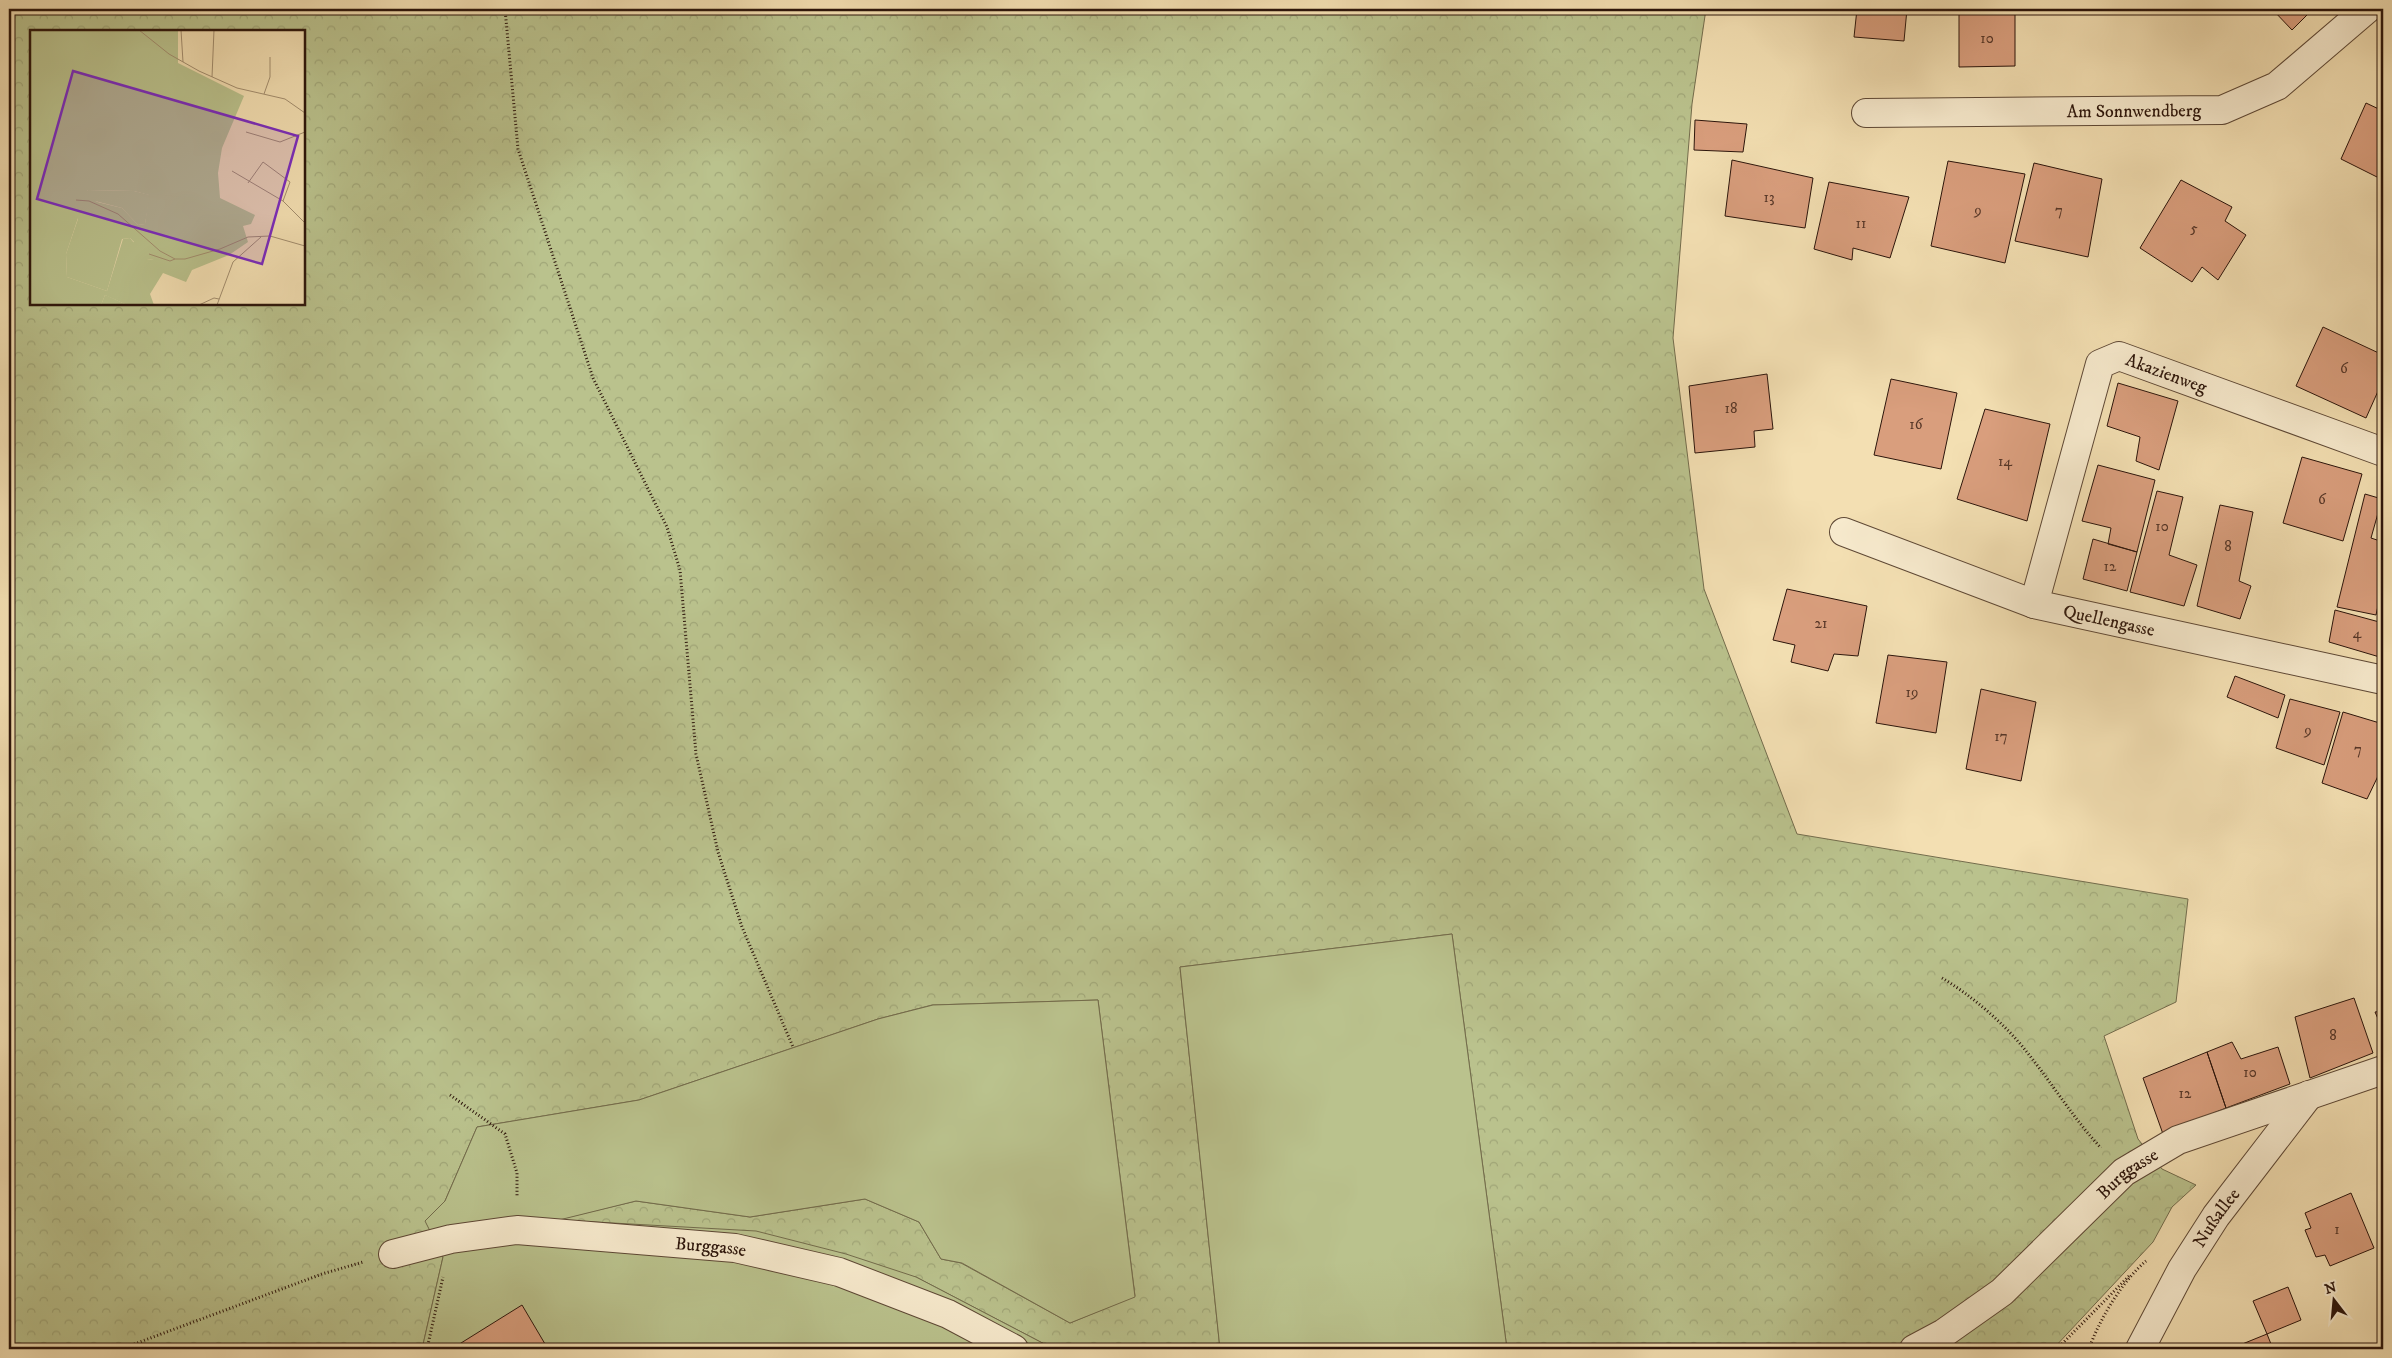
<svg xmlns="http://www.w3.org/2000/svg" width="2392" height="1358" viewBox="0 0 2392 1358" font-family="'IM FELL DW Pica',serif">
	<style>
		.forest { fill: url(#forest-crowns); stroke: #736c4c; fill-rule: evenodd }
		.pitch { fill: #bac28d; stroke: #736c4c }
		.building { fill: #d99e7d; stroke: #2c150b }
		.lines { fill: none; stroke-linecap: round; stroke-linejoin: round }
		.minor-casing { stroke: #5e4835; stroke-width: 30 }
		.path { stroke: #2c150b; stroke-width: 3; stroke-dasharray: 1 2.5; stroke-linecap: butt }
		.minor { stroke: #f7eacd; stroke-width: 28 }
		.labels { text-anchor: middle; stroke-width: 4; stroke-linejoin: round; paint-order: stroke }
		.number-label { font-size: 15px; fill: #573728 }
		.street-label { font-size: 18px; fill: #2c150b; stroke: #f7eacd }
		.inset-road { fill: none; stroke: #a38e6f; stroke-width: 1 }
		.view { fill: #7b2cbf; fill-opacity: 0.15; stroke: #7b2cbf; stroke-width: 2.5 }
		.inset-edge { fill: none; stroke: #2c150b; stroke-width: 2.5 }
	</style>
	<defs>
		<pattern id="forest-crowns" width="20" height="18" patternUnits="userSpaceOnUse" patternTransform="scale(1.25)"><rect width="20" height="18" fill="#bac28d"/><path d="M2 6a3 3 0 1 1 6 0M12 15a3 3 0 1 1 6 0" fill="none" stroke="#a0a678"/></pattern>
	</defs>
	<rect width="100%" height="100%" fill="#f3dfb2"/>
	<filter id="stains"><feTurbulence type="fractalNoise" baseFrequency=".004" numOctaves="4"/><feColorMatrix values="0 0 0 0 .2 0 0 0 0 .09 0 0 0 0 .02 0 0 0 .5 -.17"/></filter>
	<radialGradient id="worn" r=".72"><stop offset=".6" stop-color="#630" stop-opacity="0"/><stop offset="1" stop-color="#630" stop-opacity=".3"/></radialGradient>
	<path class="forest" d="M 9,9 L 1706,9 L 1692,104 L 1673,338 L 1704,589 L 1797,834 L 2188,899 L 2176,1002 L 2104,1036 L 2138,1139 L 2162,1169 L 2196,1185 L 2172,1207 L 2153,1242 L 2053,1349 L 1507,1349 L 1452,934 L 1180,967 L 1220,1349 L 1054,1349 L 916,1277 L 556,1220 L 636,1201 L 750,1217 L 865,1199 L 919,1222 L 941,1259 L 961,1263 L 1070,1323 L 1135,1296 L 1098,1000 L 932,1005 L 878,1019 L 639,1100 L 477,1127 L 445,1201 L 426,1221 L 443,1257 L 422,1349 L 9,1349 ZM 31,31 L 304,31 L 304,304 L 31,304 Z"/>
	<path class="pitch" d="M 1452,934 L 1507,1349 L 1220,1349 L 1180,967 Z
		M 1098,1000 L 1135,1297 L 1070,1323 L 962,1263 L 941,1259 L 919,1222 L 865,1199 L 750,1217 L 636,1201 L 559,1220 L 756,1231 L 846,1254 L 916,1277 L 1054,1349 L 422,1349 L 443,1257 L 425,1221 L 445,1201 L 477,1127 L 639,1100 L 878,1019 L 933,1005 Z"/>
	<path class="building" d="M 1857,9 L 1907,9 L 1904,41 L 1854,37 Z
		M 1959,9 L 2015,9 L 2015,66 L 1959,67 Z
		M 2272,9 L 2313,9 L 2292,30 Z
		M 2366,103 L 2383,111 L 2383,180 L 2341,159 Z
		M 1695,120 L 1747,124 L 1743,152 L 1694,150 Z
		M 1732,160 L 1813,178 L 1805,228 L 1725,216 Z
		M 1948,161 L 2025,174 L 2005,263 L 1931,246 Z
		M 2034,163 L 2102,179 L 2088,257 L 2015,241 Z
		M 2181,180 L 2232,207 L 2225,221 L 2246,235 L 2218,280 L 2202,267 L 2192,282 L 2140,248 Z
		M 1829,182 L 1909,197 L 1890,258 L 1853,248 L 1852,260 L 1814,249 Z
		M 2323,327 L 2383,355 L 2383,380 L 2366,418 L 2296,386 Z
		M 1767,374 L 1773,429 L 1754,431 L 1755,447 L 1695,453 L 1689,386 Z
		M 1891,379 L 1957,393 L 1941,469 L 1874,455 Z
		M 2118,383 L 2178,401 L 2159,470 L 2136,461 L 2140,437 L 2107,426 Z
		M 1985,409 L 2050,424 L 2027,521 L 1957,499 Z
		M 2302,457 L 2362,474 L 2343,541 L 2283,523 Z
		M 2098,465 L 2155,480 L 2137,552 L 2108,544 L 2111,528 L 2082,521 Z
		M 2157,491 L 2183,497 L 2169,555 L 2197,565 L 2184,606 L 2130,592 Z
		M 2365,494 L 2382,499 L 2371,538 L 2383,542 L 2383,583 L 2376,615 L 2337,607 Z
		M 2220,505 L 2253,512 L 2239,581 L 2251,586 L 2240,619 L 2197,606 Z
		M 2093,539 L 2137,552 L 2127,591 L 2083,579 Z
		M 1787,589 L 1867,606 L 1858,656 L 1834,654 L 1828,671 L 1791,662 L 1795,645 L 1773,640 Z
		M 2335,610 L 2383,623 L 2383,658 L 2329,642 Z
		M 1888,655 L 1947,662 L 1936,733 L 1876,723 Z
		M 2235,676 L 2285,695 L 2278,718 L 2227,697 Z
		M 1981,689 L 2036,702 L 2021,781 L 1966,769 Z
		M 2290,699 L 2340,712 L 2324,765 L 2276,748 Z
		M 2343,712 L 2383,724 L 2383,775 L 2379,774 L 2367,799 L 2322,783 Z
		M 2354,998 L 2373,1053 L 2310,1078 L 2295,1017 Z
		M 2383,1011 L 2383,1030 L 2375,1012 Z
		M 2232,1042 L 2241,1059 L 2278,1047 L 2290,1084 L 2226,1108 L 2207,1052 Z
		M 2207,1052 L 2226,1108 L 2163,1134 L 2143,1078 Z
		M 2351,1193 L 2374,1248 L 2330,1266 L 2325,1255 L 2316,1257 L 2305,1230 L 2311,1228 L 2305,1213 Z
		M 2288,1287 L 2301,1320 L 2267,1334 L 2253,1301 Z
		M 522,1305 L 548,1349 L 454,1349 L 453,1348 Z
		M 2267,1334 L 2273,1349 L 2230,1349 Z"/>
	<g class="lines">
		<g class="minor-casing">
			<g id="minor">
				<path id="s1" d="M 1866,113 L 2222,110 L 2277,86 L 2367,9"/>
				<path id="s2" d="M 1844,532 L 2034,604 L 2383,680"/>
				<path id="s3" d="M 2034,604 L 2100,364 L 2119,356 L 2383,452"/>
				<path id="s4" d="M 393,1254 L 451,1239 L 517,1230 L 735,1248 L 839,1272 L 948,1314 L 1014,1349"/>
				<path id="s5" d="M 1914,1349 L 1944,1333 L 2002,1292 L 2124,1172 L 2178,1140 L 2383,1070"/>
				<path id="s6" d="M 2140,1349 L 2182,1269 L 2216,1216 L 2309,1095"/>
			</g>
		</g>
		<path class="path" d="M 505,9 L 518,149 L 593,378 L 667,527 L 680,570 L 696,754 L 718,852 L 742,927 L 793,1047
			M 1942,978 C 1971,995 2005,1024 2026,1051 C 2052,1083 2073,1118 2101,1148
			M 450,1095 L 505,1134 L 517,1173 L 517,1196
			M 121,1349 L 322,1274 L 363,1262
			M 427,1349 L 443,1277
			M 2057,1349 L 2129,1276
			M 2089,1349 C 2099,1320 2123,1280 2146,1261"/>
		<use href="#minor" class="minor"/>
	</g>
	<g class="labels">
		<g class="number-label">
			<text x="1987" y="43">10</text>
			<text x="1769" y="202">13</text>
			<text x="1978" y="215">9</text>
			<text x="2059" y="215">7</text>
			<text x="1861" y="228">11</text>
			<text x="2194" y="233">5</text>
			<text x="2344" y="373">6</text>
			<text x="1731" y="413">18</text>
			<text x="1916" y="429">16</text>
			<text x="2005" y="466">14</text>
			<text x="2322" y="504">6</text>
			<text x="2162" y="531">10</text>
			<text x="2228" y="551">8</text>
			<text x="2110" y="571">12</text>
			<text x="1821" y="628">21</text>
			<text x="2357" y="638">4</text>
			<text x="1912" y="697">19</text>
			<text x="2308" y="735">9</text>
			<text x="2001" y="741">17</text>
			<text x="2358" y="754">7</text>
			<text x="2333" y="1040">8</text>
			<text x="2250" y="1077">10</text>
			<text x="2185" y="1098">12</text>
			<text x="2337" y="1234">1</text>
		</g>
		<g class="street-label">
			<text dy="6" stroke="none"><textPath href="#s1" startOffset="268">Am Sonnwendberg</textPath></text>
			<text dy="6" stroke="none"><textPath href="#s3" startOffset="320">Akazienweg</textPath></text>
			<text dy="6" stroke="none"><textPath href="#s2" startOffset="280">Quellengasse</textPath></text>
			<text dy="6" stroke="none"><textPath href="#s5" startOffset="278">Burggasse</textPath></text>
			<text dy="6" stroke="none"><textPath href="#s6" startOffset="152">Nußallee</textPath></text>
			<text dy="6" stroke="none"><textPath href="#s4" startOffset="321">Burggasse</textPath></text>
		</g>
	</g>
	<g transform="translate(30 30)">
		<rect width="275" height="275" fill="#f3dfb2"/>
		<path d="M 0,0 L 148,0 L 148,33 L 214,66 L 192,118 L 188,143 L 190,168 L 225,185 L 221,194 L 213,196 L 218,212 L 199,225 L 162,240 L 156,252 L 133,243 L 120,264 L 124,275 L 97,275 L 75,265 L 71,275 L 0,275 ZM 58,160 L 104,161 L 119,165 L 115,194 L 108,195 L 92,178 L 63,171 L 124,230 L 117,229 L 100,208 L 93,209 L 77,261 L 37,247 L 36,224 L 49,185 L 46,180 Z" fill="#bac28d" fill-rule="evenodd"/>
		<path d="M 58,160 L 104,161 L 120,165 L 115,194 L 108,195 L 92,178 L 65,171 L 95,186 L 128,221 L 124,230 L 117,229 L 104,265 L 85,259 L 99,214 L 104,212 L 100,208 L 92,209 L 77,261 L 37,247 L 36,224 L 48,189 L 46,180 L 50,168 ZM 128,164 L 155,168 L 148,213 L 121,207 ZM 75,265 L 78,266 L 97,275 L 71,275 Z" fill="#bac28d"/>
		<path class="inset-road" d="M 109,0 L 139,24 L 169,41 L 207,58 L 255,69 L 275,83M 151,0 L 153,32M 182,47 L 184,0M 234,64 L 240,47 L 240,27M 216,102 L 250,112 L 275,102M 202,141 L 253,171 L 275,193M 218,153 L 233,132 L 260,152 L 253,171M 46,170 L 59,171 L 88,184 L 130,221 L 145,229 L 155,229 L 190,219 L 218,207 L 240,206 L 275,216M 119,224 L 140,231 L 145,229M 169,275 L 184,268 L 189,269M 187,275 L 203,232 L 231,207"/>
		<path class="view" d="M 43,41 L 268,106 L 232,234 L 7,169 Z"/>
		<rect width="275" height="275" class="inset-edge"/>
	</g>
	<rect width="2392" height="1358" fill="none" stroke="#f3dfb2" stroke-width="30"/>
	<rect x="10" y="10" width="2372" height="1338" fill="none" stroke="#2c150b" stroke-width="2.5"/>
	<rect x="15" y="15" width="2362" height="1328" fill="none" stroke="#2c150b"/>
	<g transform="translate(2334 1300) rotate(344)" stroke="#f7eacd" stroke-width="4" paint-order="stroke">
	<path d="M0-4L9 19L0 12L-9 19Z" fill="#2c150b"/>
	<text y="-8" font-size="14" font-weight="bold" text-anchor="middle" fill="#2c150b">N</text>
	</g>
	<rect width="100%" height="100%" filter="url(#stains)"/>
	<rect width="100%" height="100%" fill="url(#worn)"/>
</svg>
